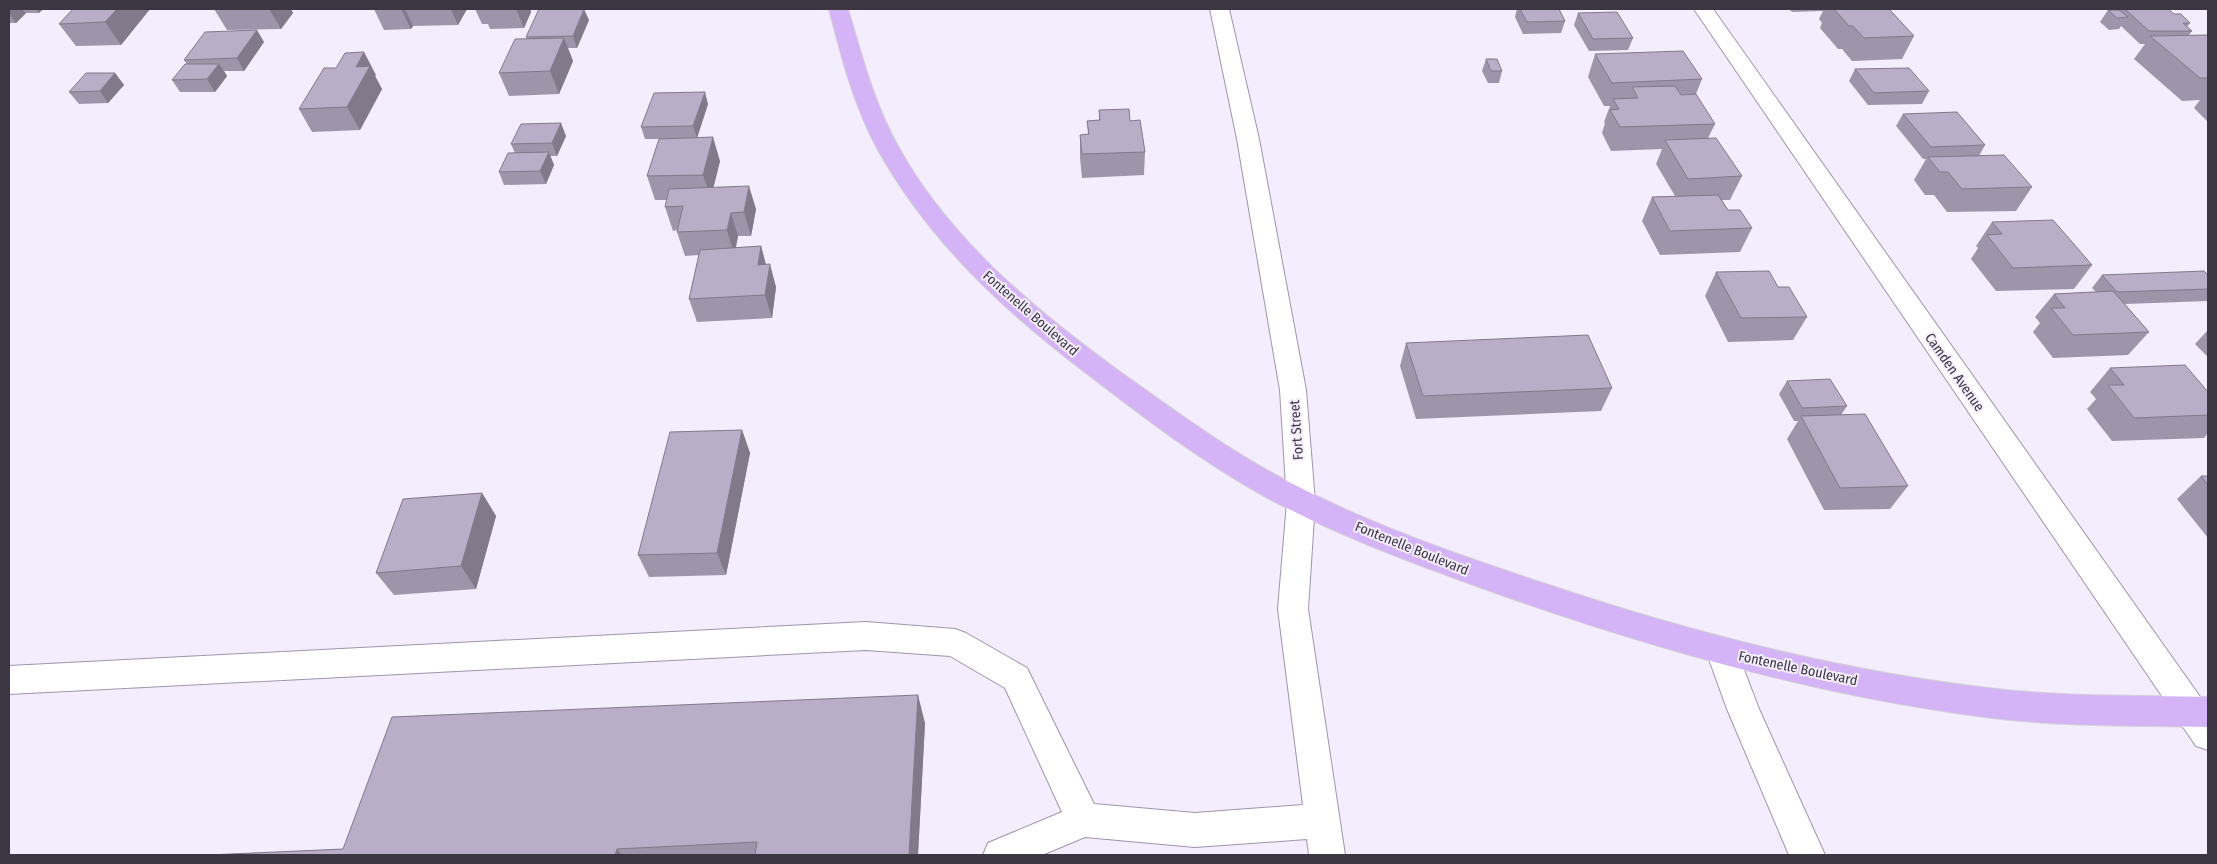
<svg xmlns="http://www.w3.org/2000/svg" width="2217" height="864" viewBox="0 0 2217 864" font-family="'Fira Sans Condensed',sans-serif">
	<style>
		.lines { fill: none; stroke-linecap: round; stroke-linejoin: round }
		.minor-casing { stroke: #a094ae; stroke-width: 2 }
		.major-casing { stroke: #d4d3d5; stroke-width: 2 }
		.minor { fill: #fff; fill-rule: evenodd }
		.major { fill: #d4b3f6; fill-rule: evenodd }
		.wall { fill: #9f95ab }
		.shaded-wall { fill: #82798b }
		.building { fill: #b9adc7; stroke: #82798b }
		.labels { text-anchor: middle; stroke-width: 4; stroke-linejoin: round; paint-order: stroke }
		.street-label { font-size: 14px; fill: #3b3641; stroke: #f4edfd }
	</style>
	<rect width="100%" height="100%" fill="#f4edfd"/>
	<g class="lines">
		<g class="minor-casing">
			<path id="minor" d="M 1210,9 L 1229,9 L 1259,139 L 1306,390 L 1315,502 L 1308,609 L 1345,855 L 1309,855 L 1307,839 L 1195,847 L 1085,837 L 1042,855 L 983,855 L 988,843 L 1062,812 L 1005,688 L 950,656 L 866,650 L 9,694 L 9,666 L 866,622 L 955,629 L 966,633 L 1027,668 L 1094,804 L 1195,813 L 1303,805 L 1278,609 L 1287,502 L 1280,390 L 1237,139 Z
				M 1694,9 L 1713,9 L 2208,708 L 2208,750 L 2196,746 Z
				M 1722,637 L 1733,641 L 1759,709 L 1825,855 L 1789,855 L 1727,709 L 1706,651 L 1711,641 Z"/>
		</g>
		<g class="major-casing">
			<path id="major" d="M 829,9 L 848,9 C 862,56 874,103 898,146 C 949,239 1034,309 1119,371 C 1174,410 1229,451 1289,482 C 1371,525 1458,555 1546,584 C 1692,633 1843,672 1997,689 C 2067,697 2138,695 2208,697 L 2208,727 C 2137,725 2064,727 1992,718 C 1824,697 1661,651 1501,595 C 1421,566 1339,537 1264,496 C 1201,461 1143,417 1086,373 C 1004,311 928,240 878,150 C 854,106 841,56 829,9 Z"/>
		</g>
		<use href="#minor" class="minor"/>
		<use href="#major" class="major"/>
	</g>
	<path class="wall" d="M 9,9 L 43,9 L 39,13 L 26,13 L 16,23 L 9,23 Z
		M 73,9 L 150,9 L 121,45 L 76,46 L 59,24 Z
		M 214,9 L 291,9 L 293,13 L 281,29 L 227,30 Z
		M 374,9 L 467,9 L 458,25 L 413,26 L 411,29 L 384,30 Z
		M 475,9 L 530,9 L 531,12 L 524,28 L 490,29 L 488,24 L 482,24 Z
		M 1517,9 L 1559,9 L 1565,21 L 1561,33 L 1523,34 L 1515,17 Z
		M 1789,9 L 1889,9 L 1914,36 L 1902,59 L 1852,61 L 1842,49 L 1838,49 L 1820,28 L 1822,23 L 1819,19 L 1823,11 L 1792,12 Z
		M 2119,9 L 2168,9 L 2174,14 L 2190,23 L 2187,27 L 2192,31 L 2189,35 L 2208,35 L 2208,122 L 2194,108 L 2200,100 L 2182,101 L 2134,59 L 2145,44 L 2140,44 L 2121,26 L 2119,29 L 2109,30 L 2100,22 L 2108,10 L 2118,10 Z
		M 1578,13 L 1633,38 L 1628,50 L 1589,51 L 1574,25 Z
		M 589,20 L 577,48 L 568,48 L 573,61 L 559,94 L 509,96 L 499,73 L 527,39 L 526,37 Z
		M 264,42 L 244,71 L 224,71 L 227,76 L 215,92 L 180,92 L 172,80 L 187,64 L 184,60 Z
		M 1595,54 L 1702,79 L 1696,94 L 1715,124 L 1708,138 L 1742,176 L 1730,200 L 1722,200 L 1728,210 L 1752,228 L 1740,252 L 1660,255 L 1642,221 L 1652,197 L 1675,196 L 1656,164 L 1662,149 L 1611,151 L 1602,133 L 1605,123 L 1604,122 L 1610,106 L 1604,106 L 1588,77 Z
		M 1486,59 L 1502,71 L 1499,83 L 1488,83 L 1482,71 Z
		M 1855,69 L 1929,91 L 1922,104 L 1868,105 L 1849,81 Z
		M 115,73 L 124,85 L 108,103 L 79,104 L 69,92 Z
		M 376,75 L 375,76 L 382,89 L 360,130 L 312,132 L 299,109 Z
		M 708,104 L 697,138 L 720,161 L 713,187 L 756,209 L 751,236 L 738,236 L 736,248 L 761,246 L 766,264 L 776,287 L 772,318 L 697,322 L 689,299 L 699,255 L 685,256 L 677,232 L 677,230 L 673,231 L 665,207 L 667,200 L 655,200 L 647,176 L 659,139 L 645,139 L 641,127 Z
		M 1099,110 L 1130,121 L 1145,152 L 1144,175 L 1082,178 L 1080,158 L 1080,135 L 1088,134 L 1087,121 L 1099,120 Z
		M 1903,114 L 1985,145 L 1979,156 L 2032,187 L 2016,211 L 1947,212 L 1934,195 L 1925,195 L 1914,180 L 1926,159 L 1923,159 L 1896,126 Z
		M 566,136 L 557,156 L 550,156 L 554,165 L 546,184 L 504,185 L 499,172 L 515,153 L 511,144 Z
		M 1992,222 L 2092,265 L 2074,289 L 1996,291 L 1971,259 L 1978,248 L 1976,246 Z
		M 1716,272 L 1778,287 L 1807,317 L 1793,340 L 1728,342 L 1705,296 Z
		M 2208,274 L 2208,301 L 2125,304 L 2149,332 L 2128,355 L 2053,358 L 2033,332 L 2040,323 L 2035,317 L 2054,294 L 2096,292 L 2092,288 L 2102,275 Z
		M 2207,331 L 2208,331 L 2208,357 L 2195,344 Z
		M 1406,343 L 1612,388 L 1601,411 L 1416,419 L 1400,366 Z
		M 2110,368 L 2208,392 L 2208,433 L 2204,438 L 2112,441 L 2087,409 L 2096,399 L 2090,392 Z
		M 1787,381 L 1847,406 L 1841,415 L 1908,486 L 1890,509 L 1824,510 L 1787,439 L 1798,421 L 1794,421 L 1779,394 Z
		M 742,430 L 750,453 L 726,575 L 649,577 L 638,555 Z
		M 2201,476 L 2208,476 L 2208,538 L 2177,499 Z
		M 482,493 L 496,516 L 476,589 L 394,595 L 376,573 Z
		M 925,723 L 918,855 L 208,855 L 343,849 Z"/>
	<path class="shaded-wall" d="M 9,9 L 22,9 L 26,13 L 16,23 L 9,13 Z
		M 36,9 L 43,9 L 39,13 Z
		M 117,9 L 150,9 L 121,45 L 105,22 Z
		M 269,9 L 291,9 L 293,13 L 281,29 Z
		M 401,9 L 405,9 L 413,26 L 411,29 Z
		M 451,9 L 467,9 L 458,25 Z
		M 516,9 L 530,9 L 531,12 L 524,28 Z
		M 584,9 L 589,20 L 577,48 L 573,36 Z
		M 257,30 L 264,42 L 244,71 L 237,58 Z
		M 564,38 L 573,61 L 559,94 L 550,71 Z
		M 364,52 L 376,75 L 375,76 L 382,89 L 360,130 L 347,107 L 356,67 Z
		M 219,64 L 227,76 L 215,92 L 207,79 Z
		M 115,73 L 124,85 L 108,103 L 100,91 Z
		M 705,92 L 708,104 L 697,138 L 693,126 Z
		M 561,123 L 566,136 L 557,156 L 552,143 Z
		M 713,137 L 720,161 L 711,198 L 703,175 Z
		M 549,152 L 554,165 L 546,184 L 540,171 Z
		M 749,186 L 756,209 L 751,236 L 744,212 Z
		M 731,213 L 738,236 L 734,254 L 727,230 Z
		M 761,246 L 767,270 L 758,265 Z
		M 770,264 L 776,287 L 772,318 L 765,295 Z
		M 742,430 L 750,453 L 726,575 L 717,553 Z
		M 482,493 L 496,516 L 476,589 L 461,566 Z
		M 918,695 L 925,723 L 918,855 L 909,855 Z
		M 617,849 L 622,855 L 615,855 Z"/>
	<path class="building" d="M 73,9 L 117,9 L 105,22 L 59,24 Z
		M 539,9 L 584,9 L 573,36 L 526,37 Z
		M 1520,9 L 1559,9 L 1565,21 L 1527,22 Z
		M 1834,9 L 1889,9 L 1914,36 L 1864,38 L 1853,26 L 1849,26 Z
		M 2125,9 L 2168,9 L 2174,14 L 2181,14 L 2190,23 L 2183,23 L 2192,31 L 2149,31 Z
		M 2108,10 L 2119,10 L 2128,17 L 2117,18 Z
		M 1617,12 L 1633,38 L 1593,39 L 1578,13 Z
		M 257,30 L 237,58 L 184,60 L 205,32 Z
		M 2208,35 L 2208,78 L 2200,78 L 2150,36 Z
		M 564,38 L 550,71 L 499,73 L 515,39 Z
		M 1683,51 L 1702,79 L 1612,83 L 1595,54 Z
		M 364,52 L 356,67 L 370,66 L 347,107 L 299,109 L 324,68 L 336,68 L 345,53 Z
		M 1486,59 L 1497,59 L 1502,71 L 1491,71 Z
		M 185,64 L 219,64 L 207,79 L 172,80 Z
		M 1909,68 L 1929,91 L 1874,93 L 1855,69 Z
		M 86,73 L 115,73 L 100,91 L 69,92 Z
		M 1675,86 L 1681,95 L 1696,94 L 1715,124 L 1620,127 L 1610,110 L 1619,109 L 1613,99 L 1638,98 L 1632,87 Z
		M 705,92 L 693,126 L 641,127 L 654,93 Z
		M 1129,109 L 1130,121 L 1140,120 L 1145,152 L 1082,154 L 1080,135 L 1089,134 L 1087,121 L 1100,120 L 1099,110 Z
		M 1957,112 L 1985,145 L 1931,147 L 1903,114 Z
		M 561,123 L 552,143 L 511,144 L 521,124 Z
		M 713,137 L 703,175 L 647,176 L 659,139 Z
		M 1716,138 L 1742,176 L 1688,179 L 1665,140 Z
		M 549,152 L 540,171 L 499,172 L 508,153 Z
		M 2004,155 L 2032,187 L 1962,189 L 1948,172 L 1940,172 L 1928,157 Z
		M 749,186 L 744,212 L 731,213 L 727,230 L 677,232 L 683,206 L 665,207 L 669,189 Z
		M 1718,195 L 1728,210 L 1740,210 L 1752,228 L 1670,231 L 1652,197 Z
		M 2053,220 L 2092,265 L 2013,268 L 1987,235 L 2002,234 L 1992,222 Z
		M 761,246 L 758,265 L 770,264 L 765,295 L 689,299 L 700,250 Z
		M 1769,271 L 1778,287 L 1789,287 L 1807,317 L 1741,318 L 1716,272 Z
		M 2204,271 L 2207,274 L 2208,274 L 2208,289 L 2117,292 L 2102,275 Z
		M 2113,291 L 2149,332 L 2073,335 L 2051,308 L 2065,308 L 2054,294 Z
		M 1588,335 L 1612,388 L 1423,396 L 1406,343 Z
		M 2185,365 L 2208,392 L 2208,415 L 2134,418 L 2108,385 L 2124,385 L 2110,368 Z
		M 1830,379 L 1847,406 L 1802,408 L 1787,381 Z
		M 1865,414 L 1908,486 L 1840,488 L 1801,416 Z
		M 742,430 L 717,553 L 638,555 L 670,432 Z
		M 2201,476 L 2208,476 L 2208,485 Z
		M 482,493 L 461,566 L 376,573 L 403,499 Z
		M 918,695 L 909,855 L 755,855 L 757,842 L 617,849 L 615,855 L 208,855 L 343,849 L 392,717 Z"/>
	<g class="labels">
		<g class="street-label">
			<text transform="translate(1031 313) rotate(41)" y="5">Fontenelle Boulevard</text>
			<text transform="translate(1955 372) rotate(55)" y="5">Camden Avenue</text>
			<text transform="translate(1296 430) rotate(-94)" y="5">Fort Street</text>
			<text transform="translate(1412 548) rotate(22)" y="5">Fontenelle Boulevard</text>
			<text transform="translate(1798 668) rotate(12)" y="5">Fontenelle Boulevard</text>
		</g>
	</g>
	<rect width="2217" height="864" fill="none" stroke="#3b3641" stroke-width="20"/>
</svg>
